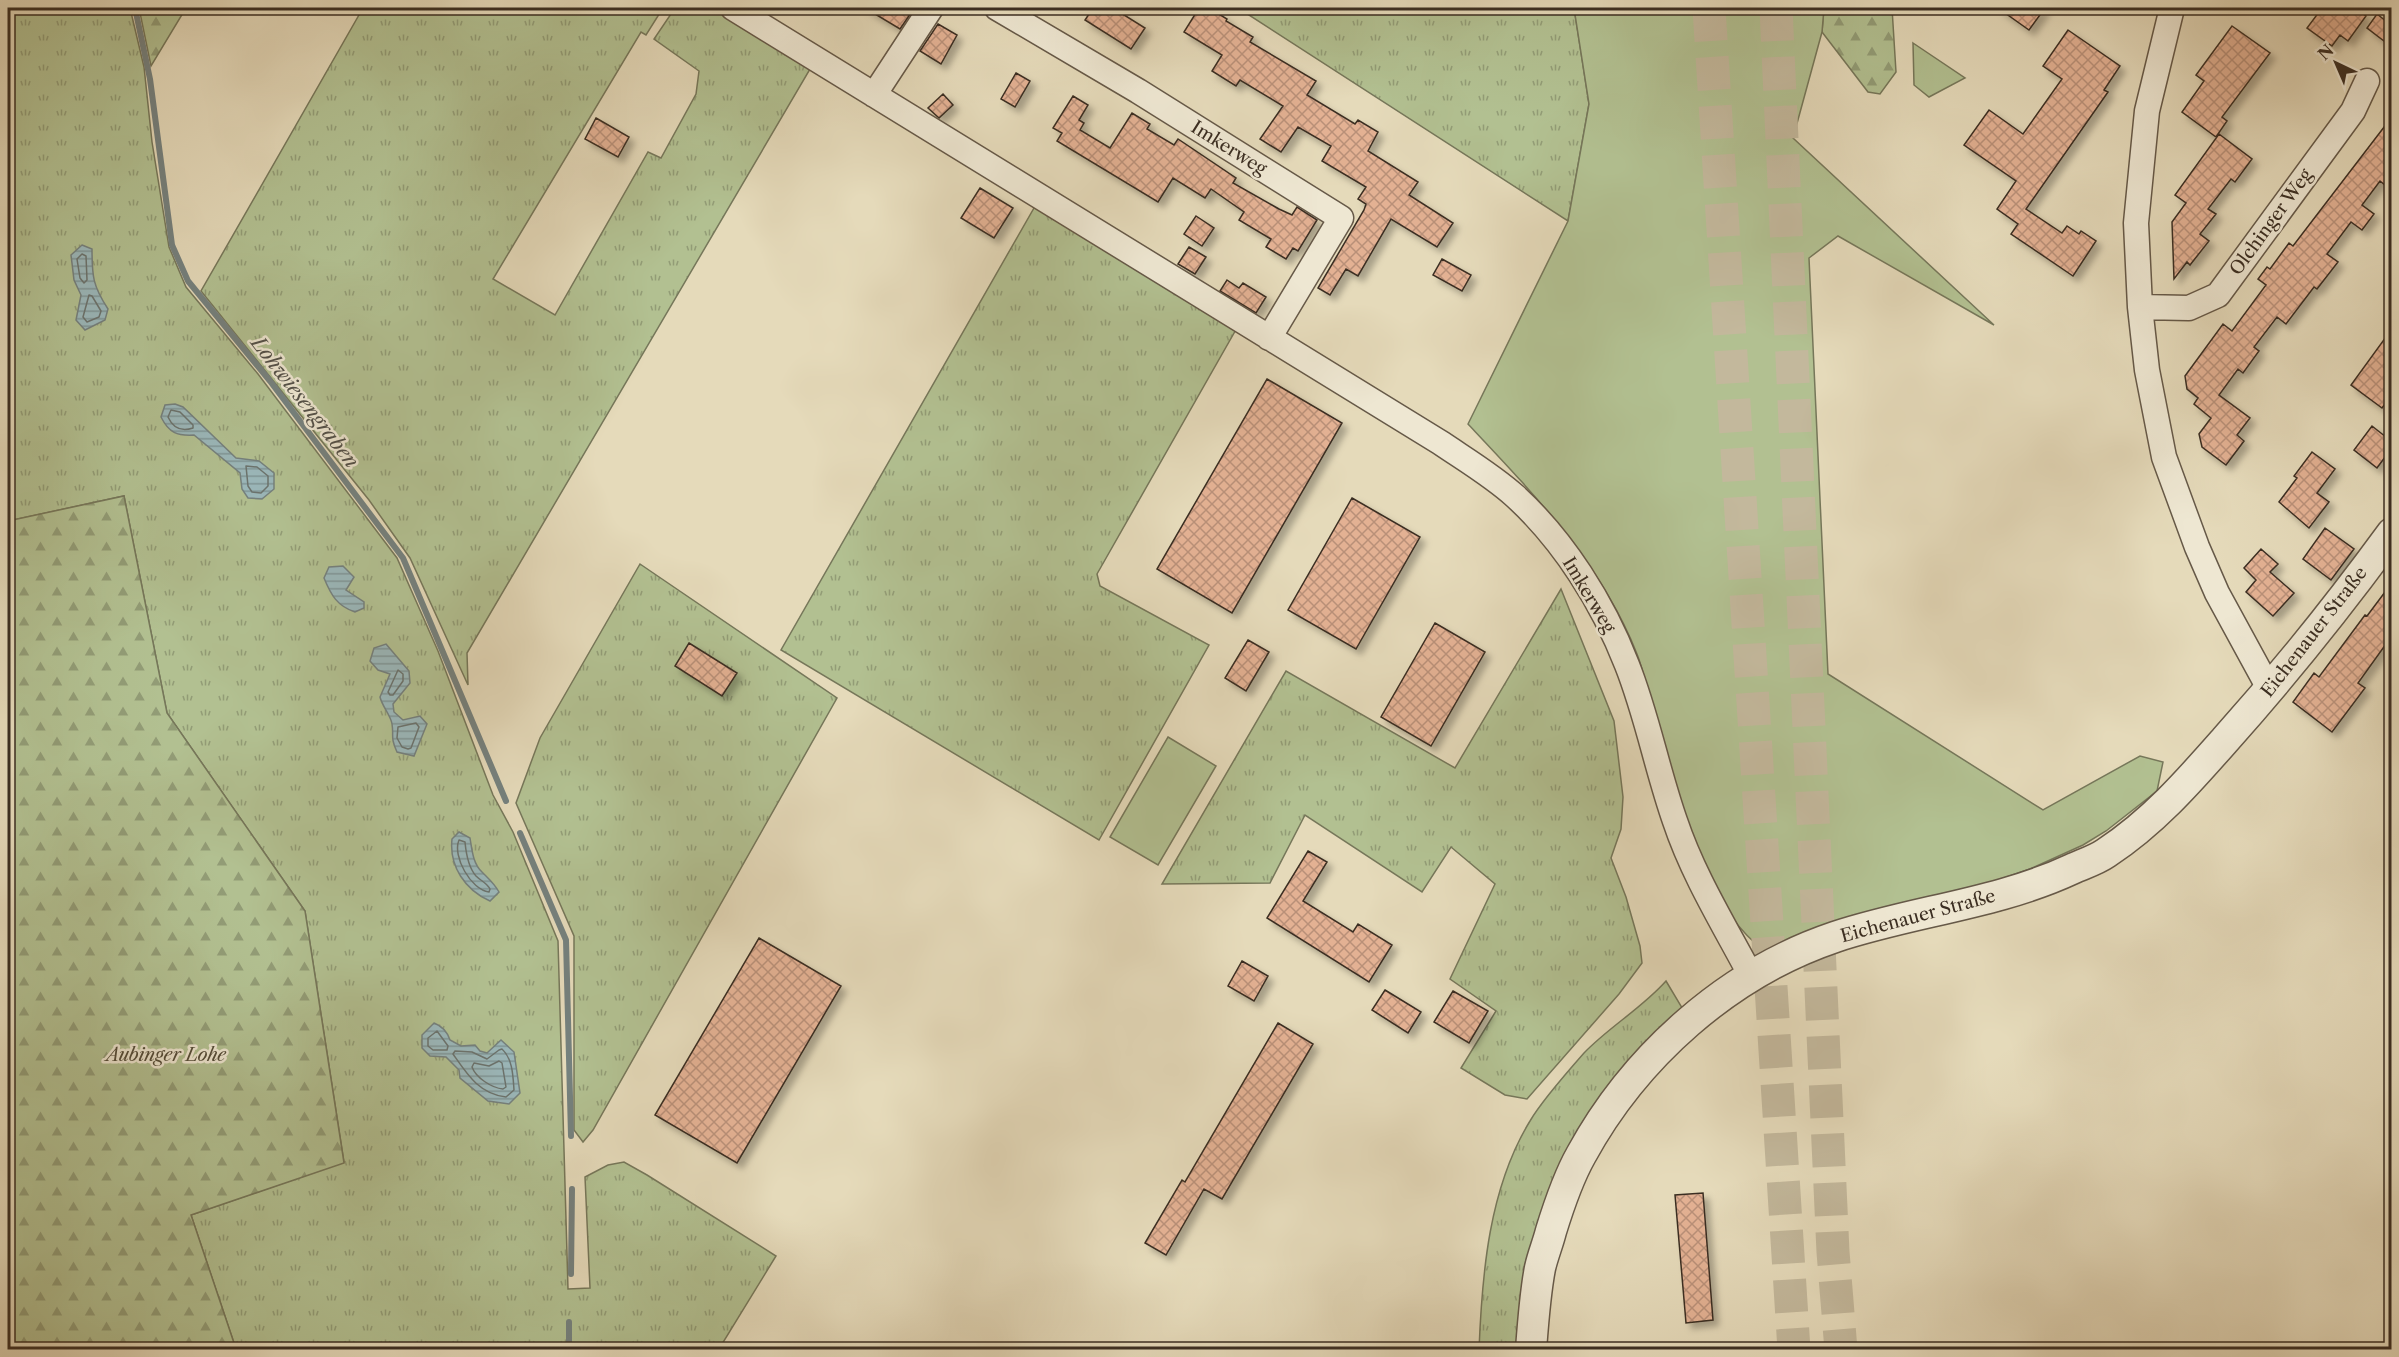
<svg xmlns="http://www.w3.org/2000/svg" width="2399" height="1357" viewBox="0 0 2399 1357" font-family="'Libre Caslon Text',serif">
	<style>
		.grass { fill: url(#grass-tufts); stroke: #76775a; stroke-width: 1.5 }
		.forest { fill: url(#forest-firs); stroke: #76775a; stroke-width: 1.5 }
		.park { fill: #b2c091; stroke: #76775a; stroke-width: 1.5 }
		.water { fill: url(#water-rules); stroke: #75817e; stroke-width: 1.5 }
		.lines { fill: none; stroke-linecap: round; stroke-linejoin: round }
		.shore { stroke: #6b736e; stroke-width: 1.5 }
		.stream { stroke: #75817e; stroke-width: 6 }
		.building { fill: url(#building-cross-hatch); stroke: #3b2e22; stroke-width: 1.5; filter: url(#shadow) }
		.motorway-tunnel { stroke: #c3b89c; stroke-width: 33; stroke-dasharray: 33 16; stroke-linecap: butt }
		.minor-casing { stroke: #665948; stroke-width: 27 }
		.tertiary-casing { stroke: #665948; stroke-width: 33 }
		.minor { stroke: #eee7d2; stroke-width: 24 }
		.tertiary { stroke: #eee7d2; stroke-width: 30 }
		.labels { text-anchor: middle; stroke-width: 5; stroke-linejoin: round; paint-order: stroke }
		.street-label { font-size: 18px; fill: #3b2e22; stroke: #eee7d2 }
		.park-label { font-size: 18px; font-style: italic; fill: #534b38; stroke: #eee7d2 }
		.water-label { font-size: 20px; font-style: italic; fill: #535048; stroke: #eee7d2 }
	</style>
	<defs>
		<pattern id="grass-tufts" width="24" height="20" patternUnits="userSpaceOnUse" patternTransform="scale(1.5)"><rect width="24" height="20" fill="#b2c091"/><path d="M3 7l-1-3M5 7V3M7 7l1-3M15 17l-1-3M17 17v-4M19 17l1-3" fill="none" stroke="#929c76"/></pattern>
		<pattern id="forest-firs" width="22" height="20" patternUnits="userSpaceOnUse" patternTransform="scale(1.5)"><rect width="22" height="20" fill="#b2c091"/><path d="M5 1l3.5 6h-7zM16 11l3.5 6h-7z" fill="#929c76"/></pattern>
		<pattern id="water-rules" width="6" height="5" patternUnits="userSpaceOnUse" patternTransform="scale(1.5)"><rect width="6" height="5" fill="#9bb8bb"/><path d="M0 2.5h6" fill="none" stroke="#809698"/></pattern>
		<pattern id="building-cross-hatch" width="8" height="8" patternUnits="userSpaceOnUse" patternTransform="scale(1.5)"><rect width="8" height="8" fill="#e3b193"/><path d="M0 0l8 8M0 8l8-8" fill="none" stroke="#b99078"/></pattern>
		<filter id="shadow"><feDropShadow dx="5.5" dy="5.5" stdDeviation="3" flood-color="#0004"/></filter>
	</defs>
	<rect width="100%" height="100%" fill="#e5daba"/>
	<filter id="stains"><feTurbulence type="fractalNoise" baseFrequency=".00333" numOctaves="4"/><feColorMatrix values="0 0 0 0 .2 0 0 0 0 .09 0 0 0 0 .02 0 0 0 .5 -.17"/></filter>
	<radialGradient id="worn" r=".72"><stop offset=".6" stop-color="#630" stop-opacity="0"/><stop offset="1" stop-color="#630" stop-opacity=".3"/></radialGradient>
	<path class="grass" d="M 8,8 L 130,8 L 144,67 L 152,142 L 169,247 L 186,287 L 258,374 L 397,558 L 438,651 L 493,795 L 513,832 L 558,941 L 568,1289 L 590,1288 L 585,1177 L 608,1165 L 624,1162 L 647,1175 L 776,1256 L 719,1349 L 236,1349 L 191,1215 L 344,1162 L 305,911 L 167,713 L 124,496 L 8,521 Z
		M 363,8 L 663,8 L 646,35 L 641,32 L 493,279 L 555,315 L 648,152 L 661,158 L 696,94 L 699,71 L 654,39 L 675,8 L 724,8 L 813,64 L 467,653 L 468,685 L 410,558 L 369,500 L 201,291 Z
		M 1238,8 L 1574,8 L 1589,104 L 1568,221 Z
		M 1038,201 L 1238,326 L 1097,574 L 1100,586 L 1209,645 L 1099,840 L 781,650 Z
		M 640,564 L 837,698 L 593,1130 L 583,1142 L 574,1130 L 574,936 L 516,803 L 540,738 Z
		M 1561,589 L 1614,721 L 1623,797 L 1621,829 L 1611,858 L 1626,897 L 1640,946 L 1642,963 L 1619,994 L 1527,1099 L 1505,1095 L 1461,1068 L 1496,1011 L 1450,979 L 1495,884 L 1451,847 L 1422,892 L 1305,815 L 1270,883 L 1162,884 L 1286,671 L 1455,768 Z
		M 1666,981 L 1684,1011 L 1629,1064 L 1519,1349 L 1479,1350 C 1482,1273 1489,1188 1530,1121 C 1541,1102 1569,1070 1584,1053 C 1609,1027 1642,1008 1666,981 Z"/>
	<path class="forest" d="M 139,8 L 186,8 L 151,66 Z
		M 1824,8 L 1892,8 L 1896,72 L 1880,94 L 1868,92 L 1822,32 Z
		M 124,496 L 167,713 L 305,911 L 344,1163 L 191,1215 L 236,1349 L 8,1349 L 8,521 Z"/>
	<path class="park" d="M 1574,8 L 1824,8 L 1822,32 L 1793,138 L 1994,325 L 1838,236 L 1809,258 L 1828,674 L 2043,810 L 2140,756 L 2163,762 L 2157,791 L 2106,831 L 2083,845 L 2030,869 L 1951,896 L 1767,953 C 1695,900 1674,783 1651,702 C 1646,686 1643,669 1637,654 C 1601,563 1533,493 1468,424 L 1568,221 L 1589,104 Z
		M 1913,43 L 1965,78 L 1929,97 L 1914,85 Z
		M 1168,737 L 1216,766 L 1158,865 L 1110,837 Z"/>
	<path class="water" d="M 82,245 L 92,249 C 92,277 93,286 108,309 L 105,320 L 85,330 L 76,320 L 81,295 L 74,280 L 71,255 Z
		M 175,404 L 183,407 L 236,458 L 259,461 L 274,473 L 274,489 L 262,499 L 248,498 L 242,489 L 240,473 L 194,435 C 177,436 169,433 161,417 L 165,405 Z
		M 343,566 L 354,577 L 346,590 L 364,602 L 364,608 L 355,612 C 337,606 331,595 324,578 L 329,567 Z
		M 386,644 L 409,671 L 410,683 L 393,704 L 394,712 L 403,720 L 420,716 L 427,724 L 414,756 L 397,752 C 390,737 394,736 392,724 C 391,716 382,706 380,697 L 390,674 L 378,670 L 370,661 L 374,648 Z
		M 459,832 L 470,838 C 472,850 473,864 482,872 C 489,879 494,883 499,892 L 490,901 C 465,890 449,866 452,839 Z
		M 434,1023 C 442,1026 447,1031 450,1040 L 461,1046 L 475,1045 L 480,1051 L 487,1053 L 501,1040 L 514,1052 L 520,1093 L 509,1104 L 488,1101 L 460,1078 L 459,1070 L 446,1057 L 430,1056 L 422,1048 L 422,1035 Z"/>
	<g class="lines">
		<path class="shore" d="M 82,254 L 86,256 L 87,280 L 84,283 L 80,278 L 77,259 Z
			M 89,295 L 92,296 L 101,311 L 99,317 L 87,322 L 83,317 Z
			M 171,410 L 180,412 L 193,425 L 193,428 C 181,432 173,428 168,417 Z
			M 246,466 L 257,467 L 268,476 L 268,486 L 261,493 L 252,492 L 248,486 Z
			M 398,670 L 403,674 L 403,681 L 393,695 L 390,695 L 388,692 Z
			M 416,723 L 419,727 L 411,748 L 408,749 L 402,747 L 397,738 L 398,727 Z
			M 459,840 L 465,842 C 466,853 468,867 476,876 C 481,881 487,883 490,889 L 489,892 C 471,890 452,856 459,840 Z
			M 437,1031 L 448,1046 L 447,1050 L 433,1050 L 428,1046 L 428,1038 Z
			M 499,1050 L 502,1049 C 513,1059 513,1077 514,1090 L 506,1097 C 479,1094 467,1074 453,1054 L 455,1051 L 472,1052 L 487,1059 Z
			M 499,1061 L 502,1063 L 506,1087 L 503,1089 C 492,1088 476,1078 472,1067 L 474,1063 L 489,1066 Z"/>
		<path class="stream" d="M 135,8 L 150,79 L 172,245 L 188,281 L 270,381 L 403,558 L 506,801
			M 520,833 L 566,940 L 571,1136
			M 571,1274 L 572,1189
			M 569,1322 L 569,1350"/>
	</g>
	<path class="building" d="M 865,8 L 909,8 L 913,10 L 900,29 Z
		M 1093,8 L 1113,8 L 1145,28 L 1131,49 L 1085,20 Z
		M 1199,8 L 1209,8 L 1227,19 L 1226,21 L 1253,37 L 1250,42 L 1316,81 L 1307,95 L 1355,124 L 1358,120 L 1378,132 L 1368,151 L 1418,182 L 1409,195 L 1453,223 L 1437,247 L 1391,219 L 1358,276 L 1346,269 L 1330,295 L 1318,288 L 1364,210 L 1366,204 L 1358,199 L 1366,187 L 1322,161 L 1331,146 L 1298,127 L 1281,152 L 1260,139 L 1283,106 L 1240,80 L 1236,86 L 1212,71 L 1222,55 L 1184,32 Z
		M 1998,8 L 2045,8 L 2029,30 Z
		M 2322,8 L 2354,8 L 2366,16 L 2348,41 L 2340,35 L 2332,46 L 2307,28 Z
		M 2377,14 L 2391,25 L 2391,31 L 2384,41 L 2367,28 Z
		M 938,24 L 957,35 L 941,64 L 920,51 Z
		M 2232,26 L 2270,53 L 2222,117 L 2227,121 L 2216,137 L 2182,112 L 2204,81 L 2196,75 Z
		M 2068,30 L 2120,66 L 2104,90 L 2108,92 L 2026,209 L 2062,233 L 2067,226 L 2079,234 L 2081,231 L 2096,241 L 2073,276 L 2011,234 L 2018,224 L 1997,209 L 2016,181 L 1964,145 L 1989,110 L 2023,134 L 2062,79 L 2043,66 Z
		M 1016,73 L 1030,81 L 1015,107 L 1001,99 Z
		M 943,94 L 953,105 L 939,118 L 928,108 Z
		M 1073,96 L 1088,105 L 1079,120 L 1084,123 L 1080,130 L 1110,148 L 1132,113 L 1150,124 L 1147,129 L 1174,145 L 1178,139 L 1236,178 L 1233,183 L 1279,209 L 1292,215 L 1297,207 L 1317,220 L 1298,251 L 1293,248 L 1286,259 L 1266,247 L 1271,239 L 1239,220 L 1244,212 L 1211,189 L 1205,198 L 1173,178 L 1158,202 L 1057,141 L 1062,133 L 1053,128 Z
		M 596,118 L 629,137 L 618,157 L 585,139 Z
		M 2391,118 L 2391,190 L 2380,181 L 2362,205 L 2374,214 L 2362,230 L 2351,222 L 2327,254 L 2338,262 L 2317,289 L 2314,287 L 2286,324 L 2277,317 L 2254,347 L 2259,351 L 2243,373 L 2238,369 L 2219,395 L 2250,418 L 2237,435 L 2244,441 L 2226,465 L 2202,447 L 2199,434 L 2211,418 L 2194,404 L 2198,398 L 2187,389 L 2185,376 L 2223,324 L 2232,331 L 2266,285 L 2258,279 L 2267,267 L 2270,269 L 2289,243 L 2293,246 Z
		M 2219,134 L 2252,159 L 2235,182 L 2231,179 L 2208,209 L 2216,214 L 2200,234 L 2209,241 L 2190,265 L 2187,262 L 2174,279 L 2172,222 L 2186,203 L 2175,195 Z
		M 980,188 L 1013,208 L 994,238 L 961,218 Z
		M 1196,216 L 1214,228 L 1202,246 L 1184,234 Z
		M 1189,247 L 1206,257 L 1195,274 L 1178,264 Z
		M 1442,259 L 1471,275 L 1462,291 L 1433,275 Z
		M 1227,280 L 1239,288 L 1243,283 L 1266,297 L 1256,313 L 1220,291 Z
		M 2391,330 L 2391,396 L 2382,408 L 2351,385 Z
		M 1267,379 L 1342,423 L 1232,613 L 1157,569 Z
		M 2372,426 L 2391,441 L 2391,449 L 2377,468 L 2354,450 Z
		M 2312,452 L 2335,469 L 2317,493 L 2329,502 L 2309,528 L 2279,502 L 2297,478 L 2294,476 Z
		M 1352,498 L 1420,537 L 1356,649 L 1288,610 Z
		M 2325,528 L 2354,549 L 2331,580 L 2303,559 Z
		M 2261,549 L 2278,564 L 2270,572 L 2294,593 L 2273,616 L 2246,592 L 2256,580 L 2244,568 Z
		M 2391,584 L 2391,637 L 2358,683 L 2365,688 L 2332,732 L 2293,702 L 2314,673 L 2319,677 L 2365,615 L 2367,616 Z
		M 1435,623 L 1485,652 L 1431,746 L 1381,717 Z
		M 1248,640 L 1269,652 L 1246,691 L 1225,678 Z
		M 689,643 L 737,673 L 722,696 L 675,666 Z
		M 1308,851 L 1327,862 L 1303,901 L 1353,932 L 1358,924 L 1392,945 L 1369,982 L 1267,918 Z
		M 759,938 L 841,986 L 737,1163 L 655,1115 Z
		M 1242,961 L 1268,976 L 1254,1001 L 1228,986 Z
		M 1385,990 L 1421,1012 L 1408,1033 L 1372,1010 Z
		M 1453,991 L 1488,1011 L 1469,1043 L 1434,1022 Z
		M 1278,1023 L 1313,1044 L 1222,1199 L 1204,1189 L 1166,1255 L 1145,1243 L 1182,1180 L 1185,1182 Z
		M 1703,1193 L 1713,1320 L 1686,1323 L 1675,1195 Z"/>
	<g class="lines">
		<path class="motorway-tunnel" d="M 1709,8 L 1794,1350
			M 1776,8 L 1820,968 L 1833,1252 L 1841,1350"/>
		<g class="minor-casing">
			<path id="minor" d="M 733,8 L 1441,443 C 1466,460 1493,476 1515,496 C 1564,541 1603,603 1627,665 C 1647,715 1657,770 1675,821 C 1693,875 1724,925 1751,976
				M 997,8 L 1138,91 L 1341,218 L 1269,338
				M 2172,8 L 2147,111 L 2136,223 L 2140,307 L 2147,370 L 2164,457 L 2197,547 L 2217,593 L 2265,681 L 2272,688
				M 874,95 L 931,8
				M 2140,307 L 2189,308 L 2218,295 L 2353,111 L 2367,81"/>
		</g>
		<g class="tertiary-casing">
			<path id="tertiary" d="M 1531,1350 C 1533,1323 1535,1294 1540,1268 C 1543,1255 1548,1243 1551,1231 C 1559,1205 1568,1178 1581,1155 C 1635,1056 1728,973 1835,937 C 1913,911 1997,904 2072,869 C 2083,864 2096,860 2106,853 C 2153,822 2188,782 2225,740 C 2284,674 2340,604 2392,533"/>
		</g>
		<use href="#minor" class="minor"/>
		<use href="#tertiary" class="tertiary"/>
	</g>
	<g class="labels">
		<g class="street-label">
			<text transform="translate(1229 148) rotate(32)" y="6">Imkerweg</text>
			<text transform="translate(2271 222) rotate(-54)" y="6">Olchinger Weg</text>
			<text transform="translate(1589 595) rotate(59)" y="6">Imkerweg</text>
			<text transform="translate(2314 632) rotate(-52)" y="6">Eichenauer Straße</text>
			<text transform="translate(1918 916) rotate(-15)" y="6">Eichenauer Straße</text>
		</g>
		<g class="park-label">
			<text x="166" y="1061">Aubinger Lohe</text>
		</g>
		<g class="water-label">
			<text transform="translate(305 402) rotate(52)" y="7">Lohwiesengraben</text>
		</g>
	</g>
	<rect width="2399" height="1357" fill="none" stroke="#e5daba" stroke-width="30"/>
	<rect x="9" y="9" width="2381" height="1339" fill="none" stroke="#3b2e22" stroke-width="3"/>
	<rect x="15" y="15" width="2369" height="1327" fill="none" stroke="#3b2e22" stroke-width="1.5"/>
	<g transform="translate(2336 63) rotate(316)" stroke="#eee7d2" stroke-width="4.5" paint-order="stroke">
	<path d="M0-4.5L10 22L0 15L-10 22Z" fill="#3b2e22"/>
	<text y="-9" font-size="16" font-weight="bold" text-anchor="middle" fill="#3b2e22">N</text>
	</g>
	<rect width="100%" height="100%" filter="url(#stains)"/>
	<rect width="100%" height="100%" fill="url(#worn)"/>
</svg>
